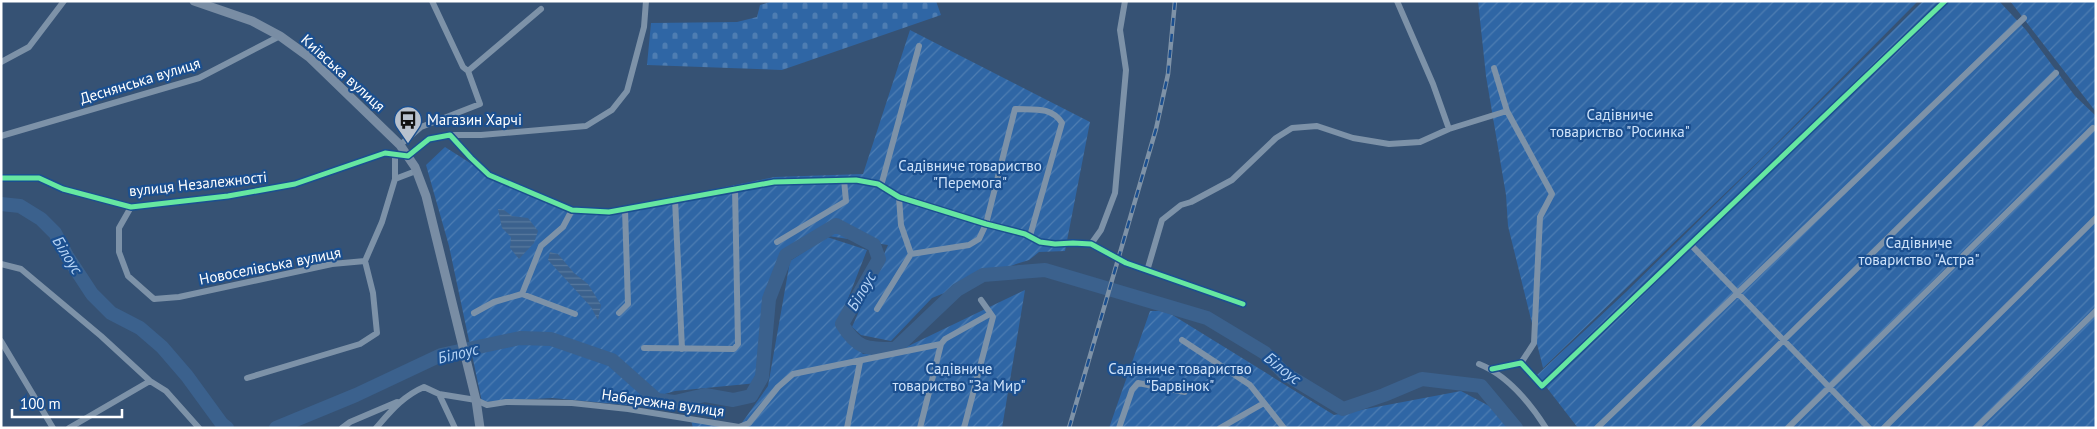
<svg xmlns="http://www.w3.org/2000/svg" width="2097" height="429" viewBox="0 0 2097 429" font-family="'PT Sans',sans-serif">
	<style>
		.cemetery { fill: url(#cemetery-stones) }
		.garden { fill: url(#garden-furrows) }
		.water { fill: url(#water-rules) }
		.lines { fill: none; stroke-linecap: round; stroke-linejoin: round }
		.river { stroke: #3b618d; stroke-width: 14 }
		.street { stroke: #7d92a8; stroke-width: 6 }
		.secondary { stroke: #798da4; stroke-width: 9 }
		.rail-casing { stroke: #7e92a7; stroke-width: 4.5 }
		.rail { stroke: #1b4f8f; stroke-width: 2.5; stroke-dasharray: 8; stroke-linecap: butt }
		.cycleway-casing { stroke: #1b4f8f; stroke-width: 8 }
		.cycleway { stroke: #66e7a1; stroke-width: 5 }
		.labels { text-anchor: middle; stroke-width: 4.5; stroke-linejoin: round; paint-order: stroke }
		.street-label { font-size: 15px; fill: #fff; stroke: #1b4f8f }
		.park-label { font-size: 15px; fill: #cfe3fa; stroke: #1b4f8f }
		.poi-label { font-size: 15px; fill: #fff; stroke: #1b4f8f; text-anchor: start }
		.water-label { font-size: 16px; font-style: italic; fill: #b5d3f5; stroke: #1b4f8f }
	</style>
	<defs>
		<pattern id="cemetery-stones" width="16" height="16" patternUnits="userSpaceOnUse" patternTransform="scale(1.25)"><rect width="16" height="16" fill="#2f66a5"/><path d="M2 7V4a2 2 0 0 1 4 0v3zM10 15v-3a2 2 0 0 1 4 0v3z" fill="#4e7db2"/></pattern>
		<pattern id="garden-furrows" width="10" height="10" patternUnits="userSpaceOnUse" patternTransform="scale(1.25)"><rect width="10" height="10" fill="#2f66a5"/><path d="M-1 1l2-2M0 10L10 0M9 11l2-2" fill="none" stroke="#4e7db2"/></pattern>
		<pattern id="water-rules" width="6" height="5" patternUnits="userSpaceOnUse" patternTransform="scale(1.25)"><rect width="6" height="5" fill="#3b618d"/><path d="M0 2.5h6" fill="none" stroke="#58799e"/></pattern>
	</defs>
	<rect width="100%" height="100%" fill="#365274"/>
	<path class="cemetery" d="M 773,1 L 936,1 L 941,15 L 782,70 L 647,65 L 651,23 L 737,22 L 757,17 L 760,5 Z"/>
	<path class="garden" d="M 1478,1 L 1918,1 L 1762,158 L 1543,368 L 1508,226 L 1506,195 L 1486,76 Z
		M 1923,1 L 1999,1 L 2026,30 L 2075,96 L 2096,116 L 2096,428 L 1578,428 L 1537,375 L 1626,292 Z
		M 2010,1 L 2096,1 L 2096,112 Z
		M 910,30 L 1090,122 L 1065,251 L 1039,252 L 1029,260 L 1016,264 L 932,298 L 891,341 L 861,335 L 852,327 L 888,245 L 815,234 L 790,250 L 776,267 L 763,333 L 757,383 L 675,391 L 627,405 L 552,398 L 482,402 L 449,246 L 426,165 L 445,147 L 489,175 L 533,197 L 590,214 L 775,177 L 863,174 Z
		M 827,237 L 867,250 L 837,327 L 863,354 L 896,352 L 1025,290 L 1002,428 L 693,428 L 691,420 L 739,427 L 768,386 L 790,261 Z
		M 1150,311 L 1166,311 L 1334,415 L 1461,391 L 1508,416 L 1516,428 L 1109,428 Z"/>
	<path class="water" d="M 498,209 L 504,210 L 512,216 L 528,218 L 538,231 L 534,243 L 519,259 L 510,248 L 511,237 L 502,228 Z
		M 550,252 L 558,254 L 574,273 L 588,284 L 601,305 L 598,320 L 591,307 L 548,260 Z"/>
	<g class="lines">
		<path class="river" d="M 1,204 L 20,206 L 41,219 L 55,233 L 67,256 L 92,294 L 111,313 L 140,328 L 162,347 L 187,376 L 222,424 L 227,428
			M 276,428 L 356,395 L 441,355 L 520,338 L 551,339 L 612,360 L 657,400 L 675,402 L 705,395 L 733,400 L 751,396 L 762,377 L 769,299 L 786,255 L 836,225 L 874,245 L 879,259 L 842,324 C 857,349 866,349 895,349 L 957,290 L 983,275 L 1045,270 L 1207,318 L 1265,353 L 1284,373 L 1343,409 L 1384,395 L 1422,379 L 1481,386 L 1516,428"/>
		<path class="street" d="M 432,1 L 463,67 L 468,71 L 541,9
			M 1397,1 L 1433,84 L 1449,129
			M 1,62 L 29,47 L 64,1
			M 1494,68 L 1507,111 L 1552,194 L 1540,217 L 1534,343 L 1521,363
			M 450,135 L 481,135 L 586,126 L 612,110 L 627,91 L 644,27 L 646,1
			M 1,136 L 199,78 L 280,36
			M 400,145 L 421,127 L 480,104 L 468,71
			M 1,178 L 39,178 L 63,189 L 131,207 L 228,196 L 295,184 L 385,153 L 408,156 L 429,139 L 450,135 L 471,158 L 489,175 L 572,210 L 609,212 L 774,182 L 856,180 L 878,184 L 899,197 L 986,224 L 1025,234 L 1040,242 L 1055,244 L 1073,243 L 1091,244 L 1126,263 L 1243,304
			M 395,179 L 395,154
			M 881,186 L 919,46
			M 899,197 L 901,225 L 911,254
			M 675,199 L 682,349
			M 131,207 L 119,228 L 119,252 L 128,276 L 154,299 L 179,297 L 332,264 L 365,261
			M 777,242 L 846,201 L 844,180
			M 1091,244 L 1101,230 L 1115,193 L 1126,70 L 1120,30 L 1125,1
			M 1691,245 L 1869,428
			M 1,264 L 21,269 L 101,336 L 150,381 L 166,391 L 199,428
			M 1147,271 L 1162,220 L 1181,205 L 1191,202 L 1232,180 L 1276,138 L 1292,128 L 1317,126 L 1353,138 L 1389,144 L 1420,142 L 1449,129 L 1507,111
			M 522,294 L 575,314
			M 877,309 L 911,254 L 969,245 L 979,239 L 986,224 L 1015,109 C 1033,110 1051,106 1062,123 L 1030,236
			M 474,313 L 494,302 L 522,294 L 541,246 L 563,227 L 572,210
			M 619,313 L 628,304 L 625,209
			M 1182,340 L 1250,385 L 1284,428
			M 1,341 L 53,428
			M 644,348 L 734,349 L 738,344 L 735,188
			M 1479,364 C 1507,375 1530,403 1546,428
			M 1492,369 L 1521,363 L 1542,386 L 1945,1
			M 247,378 L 360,344 L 377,333 L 373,293 L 365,261 L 382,222 L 395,179 L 416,171
			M 439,394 L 455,428
			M 69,428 L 150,381
			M 342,428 L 350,422 L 397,402
			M 376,428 C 391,411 403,396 424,387 L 439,394 L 476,400 L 487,405 L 506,402 L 572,403 L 628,409 L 739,427 L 749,423 L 778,387 L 793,374 L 941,344
			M 847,428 L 860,362
			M 920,428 L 941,344 L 945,339 L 990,314
			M 964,428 L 993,317 L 981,300
			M 1119,428 L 1132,390 L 1138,383 L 1185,392
			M 1220,428 L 1264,403
			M 1597,428 L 2024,18
			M 1694,428 L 2056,73
			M 1788,428 L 2093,128
			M 1884,428 L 2096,218
			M 1976,428 L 2096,311"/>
		<path class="secondary" d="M 194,1 L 252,21 L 280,36 L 309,57 L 400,145 L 415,167 L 426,196 L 476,400 L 480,428"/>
		<g class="rail-casing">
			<path id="rail" d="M 1069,428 L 1156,129 L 1168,74 L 1175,1"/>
		</g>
		<use href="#rail" class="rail"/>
		<g class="cycleway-casing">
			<path id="cycleway" d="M 1,178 L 39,178 L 63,189 L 131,207 L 228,196 L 295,184 L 385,153 L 408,156 L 429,139 L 450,135 L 471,158 L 489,175 L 572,210 L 609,212 L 774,182 L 856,180 L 878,184 L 899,197 L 986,224 L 1025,234 L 1040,242 L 1055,244 L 1073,243 L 1091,244 L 1126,263 L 1243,304
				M 1492,369 L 1521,363 L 1542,386 L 1945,1"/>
		</g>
		<use href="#cycleway" class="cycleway"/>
	</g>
	<defs>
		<g id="bus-pin" transform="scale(1.4375)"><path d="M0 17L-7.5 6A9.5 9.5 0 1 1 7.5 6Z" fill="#b9c2ce" stroke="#1b4f8f"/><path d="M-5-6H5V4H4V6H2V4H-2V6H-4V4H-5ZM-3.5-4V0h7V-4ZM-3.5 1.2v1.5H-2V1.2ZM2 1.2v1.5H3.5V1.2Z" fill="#111"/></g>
	</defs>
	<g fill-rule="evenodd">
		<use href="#bus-pin" x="408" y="120"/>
	</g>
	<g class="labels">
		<g class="street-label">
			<text transform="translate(343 73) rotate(42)" y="5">Київська вулиця</text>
			<text transform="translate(140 81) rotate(-17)" y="5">Деснянська вулиця</text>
			<text transform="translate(198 184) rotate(-6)" y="5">вулиця Незалежності</text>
			<text transform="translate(270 266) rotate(-11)" y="5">Новоселівська вулиця</text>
			<text transform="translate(663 403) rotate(8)" y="5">Набережна вулиця</text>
		</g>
		<g class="park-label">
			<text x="1620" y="120">Садівниче<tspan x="1620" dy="17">товариство "Росинка"</tspan></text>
			<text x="970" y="171">Садівниче товариство<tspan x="970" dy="17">"Перемога"</tspan></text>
			<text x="1919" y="248">Садівниче<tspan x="1919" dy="17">товариство "Астра"</tspan></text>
			<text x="959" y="374">Садівниче<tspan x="959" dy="17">товариство "За Мир"</tspan></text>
			<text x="1180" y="374">Садівниче товариство<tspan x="1180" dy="17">"Барвінок"</tspan></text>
		</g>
		<g class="poi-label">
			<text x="427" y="125">Магазин Харчі</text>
		</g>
		<g class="water-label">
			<text transform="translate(68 255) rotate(58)" y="6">Білоус</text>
			<text transform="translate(861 291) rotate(-60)" y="6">Білоус</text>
			<text transform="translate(458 353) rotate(-14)" y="6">Білоус</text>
			<text transform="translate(1283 368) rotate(38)" y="6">Білоус</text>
		</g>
	</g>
	<rect width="2097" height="429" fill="none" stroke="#ffffff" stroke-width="5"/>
	<path d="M12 409v8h110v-8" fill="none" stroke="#ffffff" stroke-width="2.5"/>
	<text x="20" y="409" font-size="15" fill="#ffffff" stroke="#1b4f8f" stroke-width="4" paint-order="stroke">100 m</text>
</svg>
